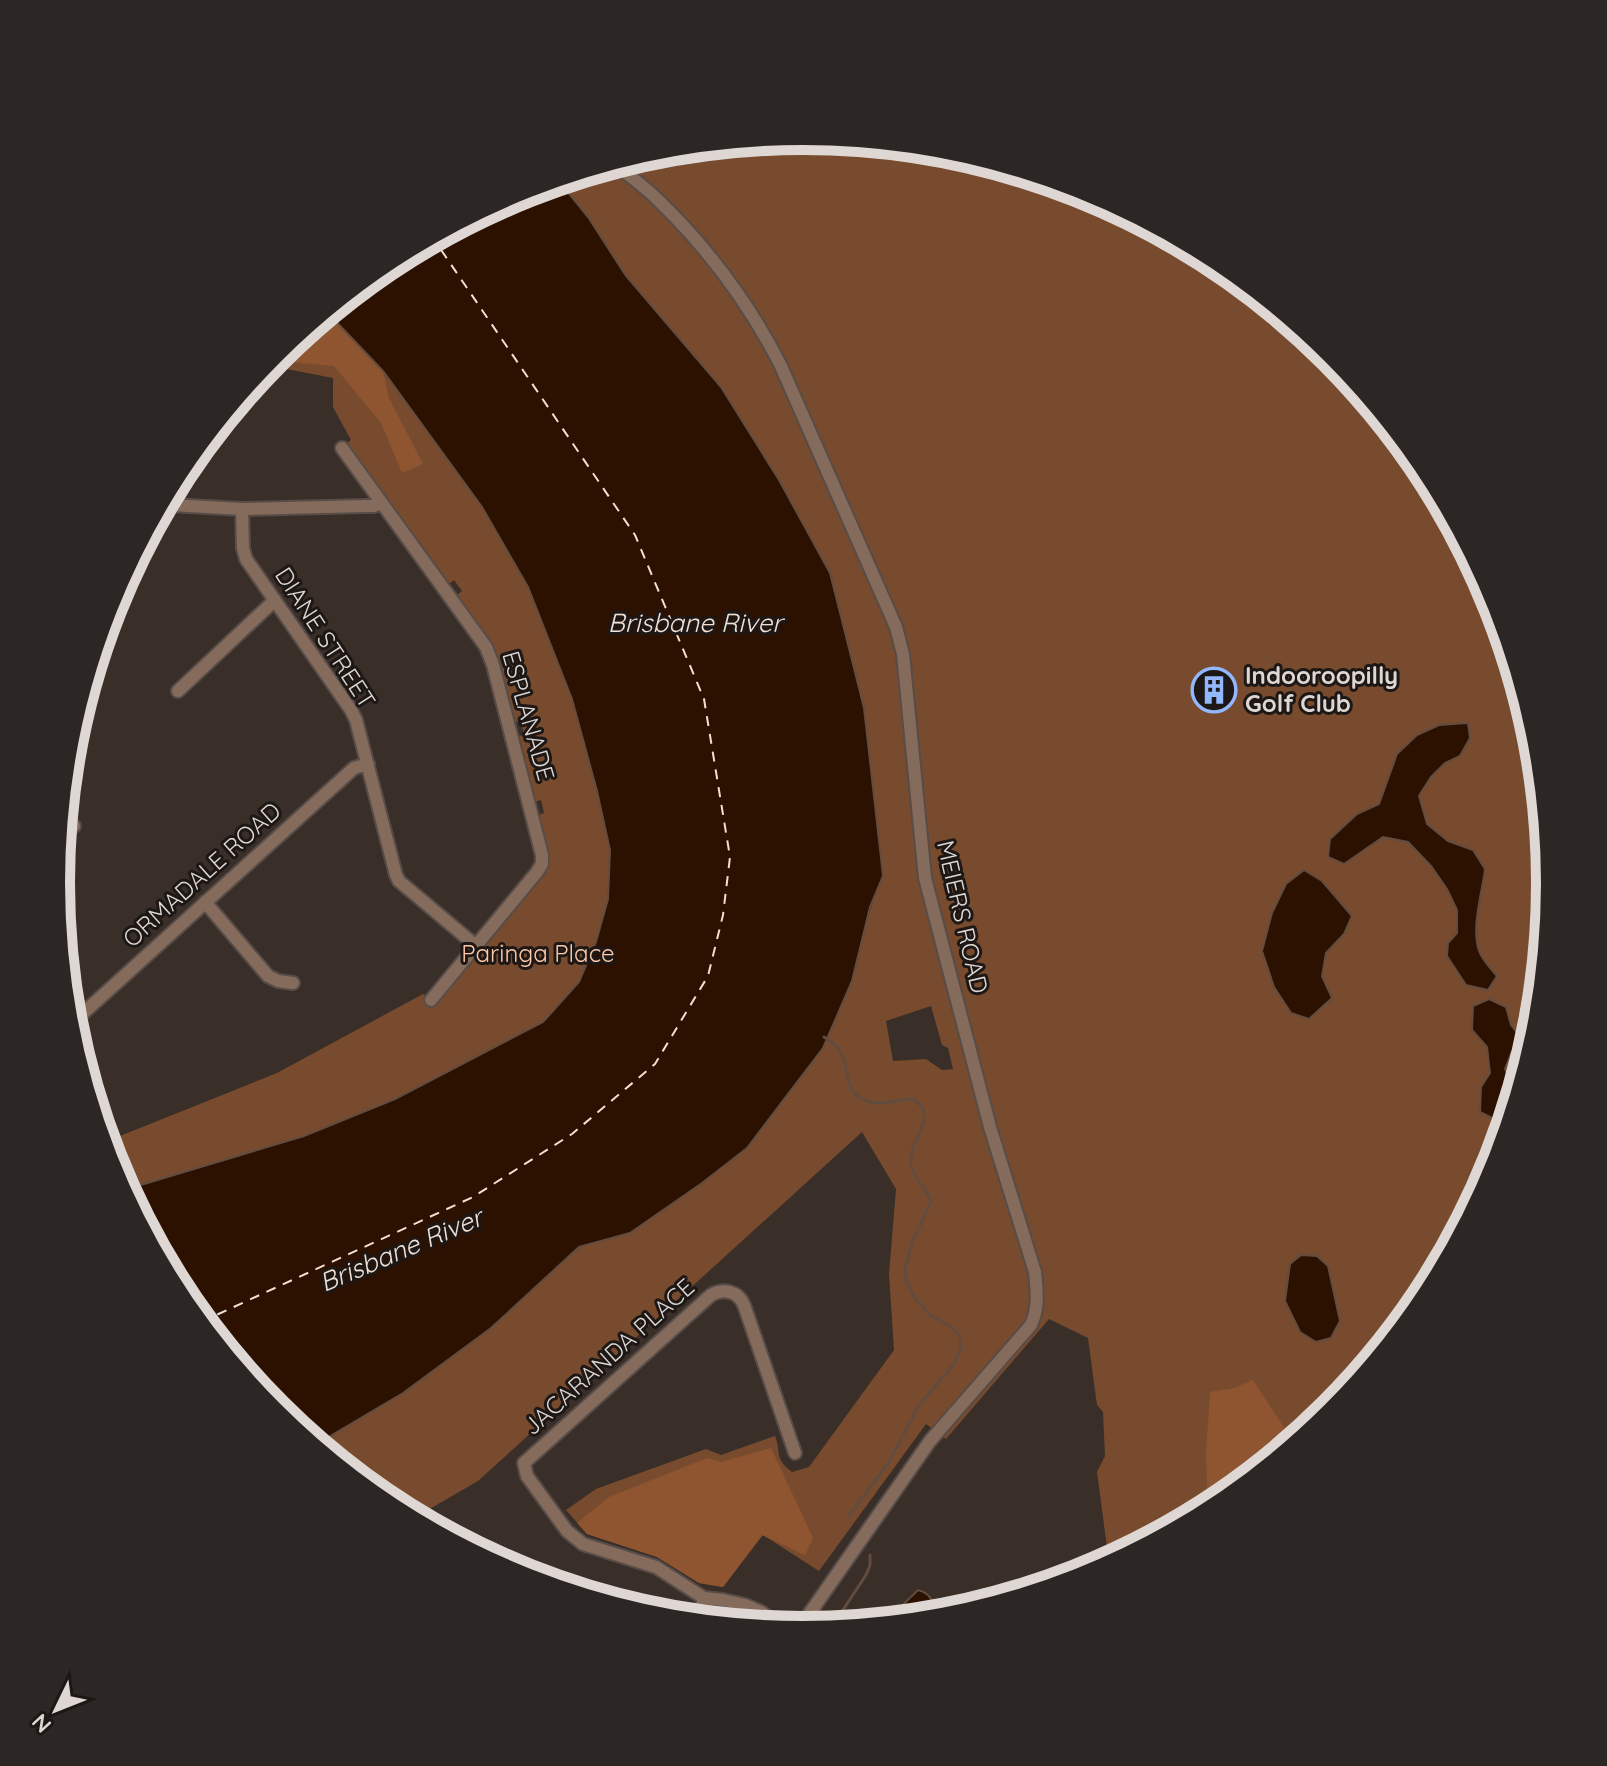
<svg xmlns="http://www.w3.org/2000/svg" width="1607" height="1766" viewBox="0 0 1607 1766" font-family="Quicksand,sans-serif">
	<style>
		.green { fill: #784b2e; fill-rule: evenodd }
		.forest { fill: #8e5530 }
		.water { fill: #2c1000; stroke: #614c3f; stroke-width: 2 }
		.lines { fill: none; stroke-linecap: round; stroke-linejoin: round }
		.stream { stroke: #614c3f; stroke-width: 3 }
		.ferry { stroke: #f2e0d5; stroke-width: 2; stroke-dasharray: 10 8; stroke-linecap: butt }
		.minor-casing { stroke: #574c47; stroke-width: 16 }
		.minor { stroke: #856b5b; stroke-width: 12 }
		.labels { text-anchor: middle; stroke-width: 6; stroke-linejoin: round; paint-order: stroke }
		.street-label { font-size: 24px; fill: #ded7d3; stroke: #1d1815 }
		.poi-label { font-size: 24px; font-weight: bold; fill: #ded7d3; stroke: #1d1815; text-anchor: start }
		.park-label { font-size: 24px; fill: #fcc8a9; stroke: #1d1815 }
		.water-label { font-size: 26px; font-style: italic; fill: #f2e0d5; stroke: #1d1815 }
		.rim { fill: none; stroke: #ded7d3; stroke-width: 10 }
	</style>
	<rect width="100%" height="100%" fill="#392e28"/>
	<path class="green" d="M 804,136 L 950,150 L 1090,193 L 1219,262 L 1332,355 L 1425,468 L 1494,597 L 1537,738 L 1551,883 L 1537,1029 L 1494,1169 L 1425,1299 L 1332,1412 L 1218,1505 L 1109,1563 L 1097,1472 L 1105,1456 L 1103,1412 L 1097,1405 L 1088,1338 L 1049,1319 L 946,1439 L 926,1424 L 819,1571 L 763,1535 L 723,1587 L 699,1583 L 657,1557 L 587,1534 L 566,1510 L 596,1489 L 706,1449 L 721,1455 L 775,1436 C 782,1454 773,1457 792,1472 L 809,1467 L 894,1350 L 889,1274 L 896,1189 L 862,1132 L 478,1481 L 414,1518 L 388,1504 L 315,1445 L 403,1393 L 491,1328 L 579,1247 L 630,1233 L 702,1183 L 747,1148 L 823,1048 L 882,876 L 864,708 L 830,573 L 779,480 L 721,387 L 626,276 L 588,217 L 558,180 L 658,150 ZM 931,1006 L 942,1045 L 948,1048 L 953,1069 L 942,1070 L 926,1059 L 893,1061 L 886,1021 Z
		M 327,312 L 383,371 L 482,507 L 528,587 L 572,699 L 597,791 L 610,850 L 608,899 L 596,942 L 579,982 L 543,1022 L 395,1099 L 304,1136 L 124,1190 L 113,1169 L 105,1142 L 277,1073 L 423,994 L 435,1004 L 544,871 L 548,855 L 538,815 L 544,813 L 541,800 L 534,802 L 518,736 L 524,735 L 521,721 L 514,722 L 493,649 L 457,595 L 462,591 L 454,580 L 449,584 L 352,451 L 347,443 L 351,440 L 333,407 L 333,378 L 266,365 L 275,354 Z"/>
	<path class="forest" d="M 327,312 L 383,371 L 389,398 L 423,464 L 402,473 L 381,423 L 334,366 L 270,360 Z
		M 1253,1380 L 1294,1443 L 1218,1505 L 1208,1510 L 1206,1453 L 1210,1392 L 1234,1388 Z
		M 771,1448 L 813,1538 L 805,1555 L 762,1535 L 723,1587 L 699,1583 L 657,1557 L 587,1534 L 577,1523 L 609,1497 L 707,1458 L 721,1462 Z"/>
	<path class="water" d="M 558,180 L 588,217 L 626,276 L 721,387 L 779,480 L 830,573 L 864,708 L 883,876 L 870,907 L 852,981 L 823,1048 L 747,1148 L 702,1183 L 630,1233 L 579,1247 L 491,1328 L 403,1393 L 315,1445 L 275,1411 L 182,1298 L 124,1190 L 304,1136 L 395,1099 L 543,1022 L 579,982 L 596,942 L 608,899 L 610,850 L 597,791 L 572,699 L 528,587 L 482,507 L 383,371 L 327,312 L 389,261 L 518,192 Z
		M 1468,723 L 1470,738 L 1460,756 L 1445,763 L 1431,777 L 1419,796 L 1427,824 L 1448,841 L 1473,850 L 1485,869 C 1482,893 1471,928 1479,951 C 1482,960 1491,969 1497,976 L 1488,990 L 1466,985 L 1447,956 L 1448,943 L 1457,933 L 1457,910 L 1447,889 L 1431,866 L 1408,842 L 1383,837 L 1344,864 L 1328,857 L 1330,839 L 1357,814 L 1379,804 L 1397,754 L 1417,735 L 1439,725 Z
		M 1304,870 L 1322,881 L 1352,916 L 1344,934 L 1326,953 L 1322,976 L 1332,998 L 1309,1019 L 1291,1013 L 1274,987 L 1262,951 L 1272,913 L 1286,884 Z
		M 1489,999 L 1506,1007 L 1511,1025 L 1525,1043 L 1512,1051 L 1505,1069 L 1517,1094 L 1509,1118 L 1496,1120 L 1480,1112 L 1481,1087 L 1490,1073 L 1487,1047 L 1472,1030 L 1473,1006 Z
		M 1506,1129 L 1494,1169 L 1489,1179 C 1482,1156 1481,1140 1506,1129 Z
		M 1301,1255 L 1317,1256 L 1328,1266 L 1340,1321 L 1331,1338 L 1316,1342 L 1300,1332 L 1285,1301 L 1290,1264 Z
		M 918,1590 C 933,1594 934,1604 935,1618 L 885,1622 Z"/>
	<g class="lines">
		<path class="stream" d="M 824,1037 C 831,1041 839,1047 842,1055 C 847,1063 845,1071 848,1080 C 851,1093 862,1102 875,1103 C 888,1104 901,1099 914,1099 C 917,1103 921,1105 923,1109 C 931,1124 907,1145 911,1166 C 914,1178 926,1189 931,1201 L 912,1243 L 905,1269 L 906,1279 L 914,1297 L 930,1315 L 950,1326 L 960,1335 L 961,1348 L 954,1364 L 918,1407 L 889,1462 L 848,1517
			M 831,1628 L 866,1575 L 870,1565 L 870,1555"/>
		<path class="ferry" d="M 201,1322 L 473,1197 L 572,1134 L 655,1064 L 708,976 L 723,915 L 730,857 L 704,699 L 635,535 L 433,238"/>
		<g class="minor-casing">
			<path id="minor" d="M 614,163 C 628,175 644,186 657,199 C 707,247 748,302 780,364 L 896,627 L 903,654 L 925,878 L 990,1127 L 1035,1272 C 1037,1291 1039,1307 1031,1325 L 930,1441 L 798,1630
				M 342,448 L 486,647 L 493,665 L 542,855 L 542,864 L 537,872 L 431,1000
				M 163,503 L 171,505 L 242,509 L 366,506 L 374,506 L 381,503
				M 242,509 L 243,548 L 246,559 L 351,710 L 356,720 L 396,875 L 399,881 L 475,945
				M 178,691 L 275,600
				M 60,838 L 74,826
				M 205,902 L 268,976 L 278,981 L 293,983
				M 70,1025 L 354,768 L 368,764
				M 698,1620 L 704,1598
				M 785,1629 L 761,1612 L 745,1605 L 723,1600 L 704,1598 L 656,1567 L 583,1544 L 567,1531 L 527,1476 L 524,1463 L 711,1295 C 724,1288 738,1291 744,1305 L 795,1453"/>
		</g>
		<use href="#minor" class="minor"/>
	</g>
	<defs>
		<g id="building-ring" transform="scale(2.3)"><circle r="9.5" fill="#1d1815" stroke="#92b7fd" stroke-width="1.5"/><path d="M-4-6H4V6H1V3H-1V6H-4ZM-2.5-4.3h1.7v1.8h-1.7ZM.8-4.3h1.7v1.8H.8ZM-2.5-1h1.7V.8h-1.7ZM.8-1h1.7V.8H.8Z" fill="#92b7fd"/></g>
	</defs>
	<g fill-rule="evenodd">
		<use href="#building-ring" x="1214" y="690"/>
	</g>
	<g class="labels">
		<g class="street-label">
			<text transform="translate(325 638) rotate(57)" y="8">DIANE STREET</text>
			<text transform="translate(528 716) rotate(74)" y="8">ESPLANADE</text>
			<text transform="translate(202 875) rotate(-42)" y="8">ORMADALE ROAD</text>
			<text transform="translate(962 917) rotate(77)" y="8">MEIERS ROAD</text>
			<text transform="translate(609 1357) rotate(-42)" y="8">JACARANDA PLACE</text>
		</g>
		<g class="poi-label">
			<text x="1245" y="684">Indooroopilly<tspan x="1245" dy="28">Golf Club</tspan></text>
		</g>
		<g class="park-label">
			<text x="538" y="962">Paringa Place</text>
		</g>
		<g class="water-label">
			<text x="695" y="632">Brisbane River</text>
			<text transform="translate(401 1250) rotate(-23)" y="9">Brisbane River</text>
		</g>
	</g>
	<path d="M0 0H1607V1766H0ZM70 883a733 733 0 1 1 1466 0a733 733 0 1 1-1466 0Z" fill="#2c2724" fill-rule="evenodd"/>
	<path class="rim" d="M70 883a733 733 0 1 1 1466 0a733 733 0 1 1-1466 0Z"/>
	<g transform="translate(56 1710) rotate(227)" stroke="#1d1815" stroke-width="6" paint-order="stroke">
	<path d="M0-6L14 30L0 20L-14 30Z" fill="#ded7d3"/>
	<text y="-12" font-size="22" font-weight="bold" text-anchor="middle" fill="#ded7d3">N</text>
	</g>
</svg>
